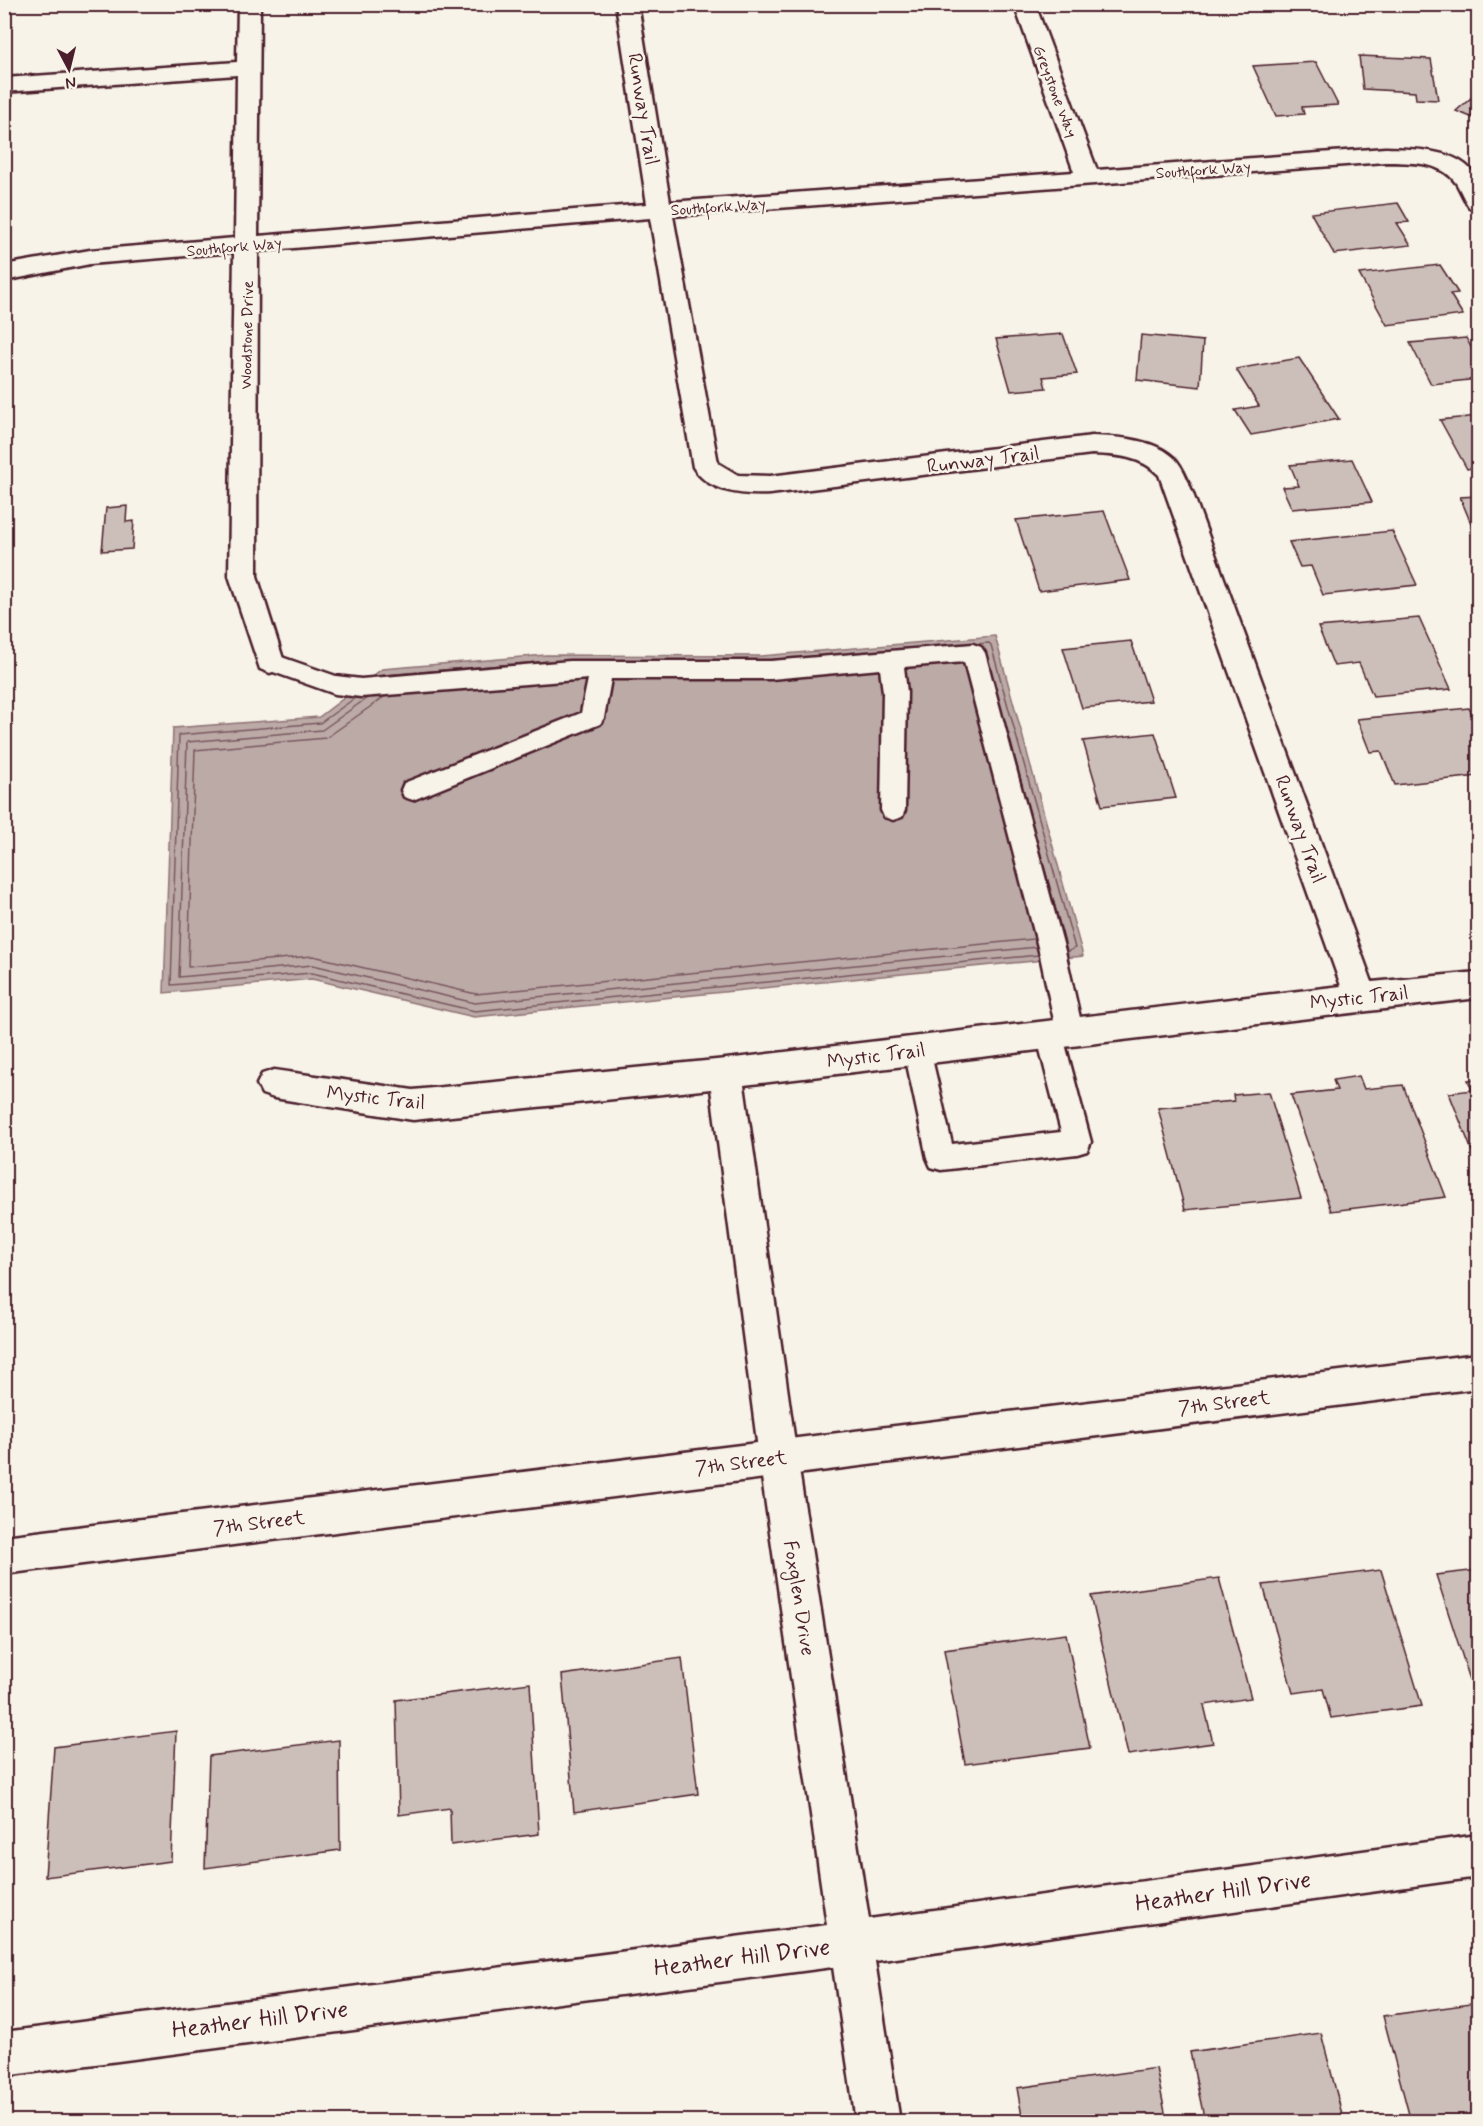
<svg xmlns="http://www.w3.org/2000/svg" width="1483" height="2126" viewBox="0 0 1483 2126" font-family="Mynerve,sans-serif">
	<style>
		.water { fill: #bcaaa7; stroke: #8e7275; stroke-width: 1.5 }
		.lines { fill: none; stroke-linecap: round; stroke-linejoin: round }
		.shore { stroke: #78575d; stroke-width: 1.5 }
		.building { fill: #ccbfb9; stroke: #4a1f2b; stroke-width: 1.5 }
		.service-casing { stroke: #4a1f2b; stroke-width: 5 }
		.minor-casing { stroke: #4a1f2b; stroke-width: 5 }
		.tertiary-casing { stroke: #4a1f2b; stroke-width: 5 }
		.service { fill: #f7f3e8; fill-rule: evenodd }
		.minor { fill: #f7f3e8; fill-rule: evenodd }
		.tertiary { fill: #f7f3e8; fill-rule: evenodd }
		.labels { text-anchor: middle; stroke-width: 5; stroke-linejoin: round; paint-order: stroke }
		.far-street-label { font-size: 16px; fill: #4a1f2b; stroke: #f7f3e8 }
		.street-label { font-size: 20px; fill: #4a1f2b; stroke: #f7f3e8 }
		.near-street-label { font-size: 24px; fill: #4a1f2b; stroke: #f7f3e8 }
	</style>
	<rect width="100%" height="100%" fill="#f7f3e8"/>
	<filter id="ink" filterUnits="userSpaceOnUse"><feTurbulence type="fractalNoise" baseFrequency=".0167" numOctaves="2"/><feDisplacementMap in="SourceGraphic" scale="12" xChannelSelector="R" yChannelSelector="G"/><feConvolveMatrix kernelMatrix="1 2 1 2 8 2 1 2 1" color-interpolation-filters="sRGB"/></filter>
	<g filter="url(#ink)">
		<path class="water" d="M 995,636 L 1083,956 L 474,1017 L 312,979 L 164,993 L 173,728 L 319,717 L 382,669 L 546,655 L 761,656 Z"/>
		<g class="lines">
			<path class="shore" d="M 976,644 L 989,643 L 991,645 L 1075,948 L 1067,952
				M 384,675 L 551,661
				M 384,697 L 326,738 L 195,750 L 188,967 L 313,956 L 476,994 L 1034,939
				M 355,698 L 320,723 L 179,735 L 171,985 L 312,973 L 475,1011 L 1038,955
				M 367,698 L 322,730 L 187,742 L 179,977 L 313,965 L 475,1003 L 1037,947
				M 1015,759 L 1065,944"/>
		</g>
		<path class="building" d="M 1359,56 L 1431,59 L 1438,100 L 1416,99 L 1415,92 L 1363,89 Z
			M 1316,62 L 1338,105 L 1302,107 L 1304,114 L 1276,116 L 1253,66 Z
			M 1478,92 L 1478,120 L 1456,111 Z
			M 1398,203 L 1409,222 L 1397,223 L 1411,245 L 1334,254 L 1311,213 Z
			M 1440,265 L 1458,293 L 1450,294 L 1463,315 L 1387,325 L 1359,274 Z
			M 1063,334 L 1077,374 L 1043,377 L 1046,388 L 1011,391 L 996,339 Z
			M 1141,335 L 1203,341 L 1200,387 L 1137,380 Z
			M 1466,338 L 1478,360 L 1478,379 L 1431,384 L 1410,343 Z
			M 1299,358 L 1339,419 L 1251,435 L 1235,410 L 1259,406 L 1236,369 Z
			M 1478,416 L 1478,467 L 1467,469 L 1440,420 Z
			M 1352,459 L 1372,502 L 1292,509 L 1282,487 L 1299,486 L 1290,465 Z
			M 1478,496 L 1478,540 L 1460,497 Z
			M 127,506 L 126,522 L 134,521 L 132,549 L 102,551 L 106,508 Z
			M 1104,511 L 1130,580 L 1039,591 L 1016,520 Z
			M 1392,531 L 1417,585 L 1323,595 L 1311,566 L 1300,567 L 1289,542 Z
			M 1419,618 L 1451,689 L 1373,696 L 1359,663 L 1334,666 L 1318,627 Z
			M 1131,641 L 1151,701 L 1082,708 L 1063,648 Z
			M 1469,708 L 1478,727 L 1478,776 L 1395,785 L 1381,751 L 1370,752 L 1357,719 Z
			M 1155,733 L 1176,798 L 1102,806 L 1083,741 Z
			M 1359,1076 L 1364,1089 L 1403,1085 L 1446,1197 L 1331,1211 L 1291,1095 L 1337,1090 L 1333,1080 Z
			M 1478,1079 L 1478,1150 L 1472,1151 L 1449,1093 L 1472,1090 L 1468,1080 Z
			M 1269,1092 L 1301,1198 L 1185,1210 L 1158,1108 L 1234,1101 L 1233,1095 Z
			M 1381,1570 L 1422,1706 L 1331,1718 L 1323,1689 L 1293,1693 L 1263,1585 Z
			M 1478,1570 L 1478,1685 L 1472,1686 L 1436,1575 Z
			M 1219,1578 L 1251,1698 L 1204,1705 L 1213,1743 L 1128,1755 L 1091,1596 Z
			M 1066,1634 L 1090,1748 L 965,1764 L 944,1650 Z
			M 682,1658 L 698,1794 L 574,1812 L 562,1675 Z
			M 530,1683 L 539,1834 L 451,1845 L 450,1808 L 399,1815 L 396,1700 Z
			M 176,1731 L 171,1861 L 45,1877 L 54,1747 Z
			M 339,1740 L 340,1850 L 205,1868 L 209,1756 Z
			M 1478,2003 L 1478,2122 L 1411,2122 L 1383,2016 Z
			M 1321,2033 L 1344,2122 L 1205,2122 L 1190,2052 Z
			M 1156,2068 L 1167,2122 L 1023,2122 L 1017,2088 Z"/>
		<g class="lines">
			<g class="service-casing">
				<path id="service" d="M 973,644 L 981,647 L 985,653 L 1065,951 L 1083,1031 L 1079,1039 L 1070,1042 L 1064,1040 L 1091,1142 L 1087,1151 L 1077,1154 L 941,1170 L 931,1167 L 927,1158 L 904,1050 L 907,1042 L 917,1039 L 927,1042 L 930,1050 L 952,1144 L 1061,1132 L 1036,1034 L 1040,1026 L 1049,1023 L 1055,1025 L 1039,951 L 964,662 L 904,667 L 907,692 L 905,810 L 902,817 L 893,820 L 884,817 L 881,810 L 883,692 L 880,669 L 771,679 L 611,679 L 604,718 L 600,724 L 413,800 L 404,797 L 401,790 L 404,783 L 581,713 L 588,679 L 361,697 L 335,694 L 262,668 L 258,662 L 262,656 L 270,653 L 336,676 L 361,679 L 570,661 L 771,661 Z"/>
			</g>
			<g class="minor-casing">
				<path id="minor" d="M 238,4 L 260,4 L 258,236 L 647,204 L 616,4 L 638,4 L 670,202 L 1074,172 L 1014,4 L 1035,4 L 1097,170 L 1385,148 C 1413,149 1466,148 1478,182 C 1481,189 1479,203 1478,210 L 1470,208 C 1464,200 1461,191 1456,183 C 1440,160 1409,163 1385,162 L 673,216 L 718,463 L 738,475 L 770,476 L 1092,436 C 1119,437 1158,439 1177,461 C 1184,470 1188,481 1192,491 L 1372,982 L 1478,972 L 1478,998 L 744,1085 L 797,1457 L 869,1919 L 1478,1835 L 1478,1877 L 875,1961 L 900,2122 L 856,2122 L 833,1967 L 4,2076 L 4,2032 L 827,1925 L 759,1457 L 711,1089 L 413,1120 L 274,1098 L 262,1094 L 257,1084 L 262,1074 L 274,1070 L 413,1090 L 726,1059 L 1341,986 L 1159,475 C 1141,456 1117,455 1092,454 L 770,494 C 743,495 709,493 693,467 L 650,218 L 258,251 L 257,576 L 284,662 L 280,669 L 270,673 L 260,669 L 229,576 L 234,252 L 90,264 L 4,281 L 4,265 L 90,250 L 235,238 L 237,75 L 4,92 L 4,78 L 237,62 Z"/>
			</g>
			<g class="tertiary-casing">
				<path id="tertiary" d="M 1478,1354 L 1478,1388 L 4,1574 L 4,1536 Z"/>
			</g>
			<use href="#service" class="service"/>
			<use href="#minor" class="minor"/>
			<use href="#tertiary" class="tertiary"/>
		</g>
	</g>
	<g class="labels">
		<g class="far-street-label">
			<text transform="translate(1056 91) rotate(69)" y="6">Greystone Way</text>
			<text transform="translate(1203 169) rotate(-4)" y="6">Southfork Way</text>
			<text transform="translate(718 206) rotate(-4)" y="6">Southfork Way</text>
			<text transform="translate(234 246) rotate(-5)" y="6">Southfork Way</text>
			<text transform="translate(246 335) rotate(-89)" y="6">Woodstone Drive</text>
		</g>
		<g class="street-label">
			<text transform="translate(644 109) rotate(81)" y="7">Runway Trail</text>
			<text transform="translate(983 459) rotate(-7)" y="7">Runway Trail</text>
			<text transform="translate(1301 829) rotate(70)" y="7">Runway Trail</text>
			<text transform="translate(1359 997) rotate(-6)" y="7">Mystic Trail</text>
			<text transform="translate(876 1055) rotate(-7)" y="7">Mystic Trail</text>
			<text transform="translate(376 1097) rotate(6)" y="7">Mystic Trail</text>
			<text transform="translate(1224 1402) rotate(-7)" y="7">7th Street</text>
			<text transform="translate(741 1462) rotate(-7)" y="7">7th Street</text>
			<text transform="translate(259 1522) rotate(-7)" y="7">7th Street</text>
			<text transform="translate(800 1598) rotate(81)" y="7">Foxglen Drive</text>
		</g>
		<g class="near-street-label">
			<text transform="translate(1223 1891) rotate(-8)" y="8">Heather Hill Drive</text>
			<text transform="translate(742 1957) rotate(-7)" y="8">Heather Hill Drive</text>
			<text transform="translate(260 2019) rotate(-7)" y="8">Heather Hill Drive</text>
		</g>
	</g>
	<rect width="1483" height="2126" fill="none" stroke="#f7f3e8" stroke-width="24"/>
	<rect x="12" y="12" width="1459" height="2102" fill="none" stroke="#4a1f2b" stroke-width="2" filter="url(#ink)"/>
	<g transform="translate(69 69) rotate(173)" stroke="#f7f3e8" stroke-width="4.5" paint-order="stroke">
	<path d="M0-4.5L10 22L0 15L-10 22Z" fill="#4a1f2b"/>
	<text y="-9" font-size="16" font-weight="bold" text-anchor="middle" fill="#4a1f2b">N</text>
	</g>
</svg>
